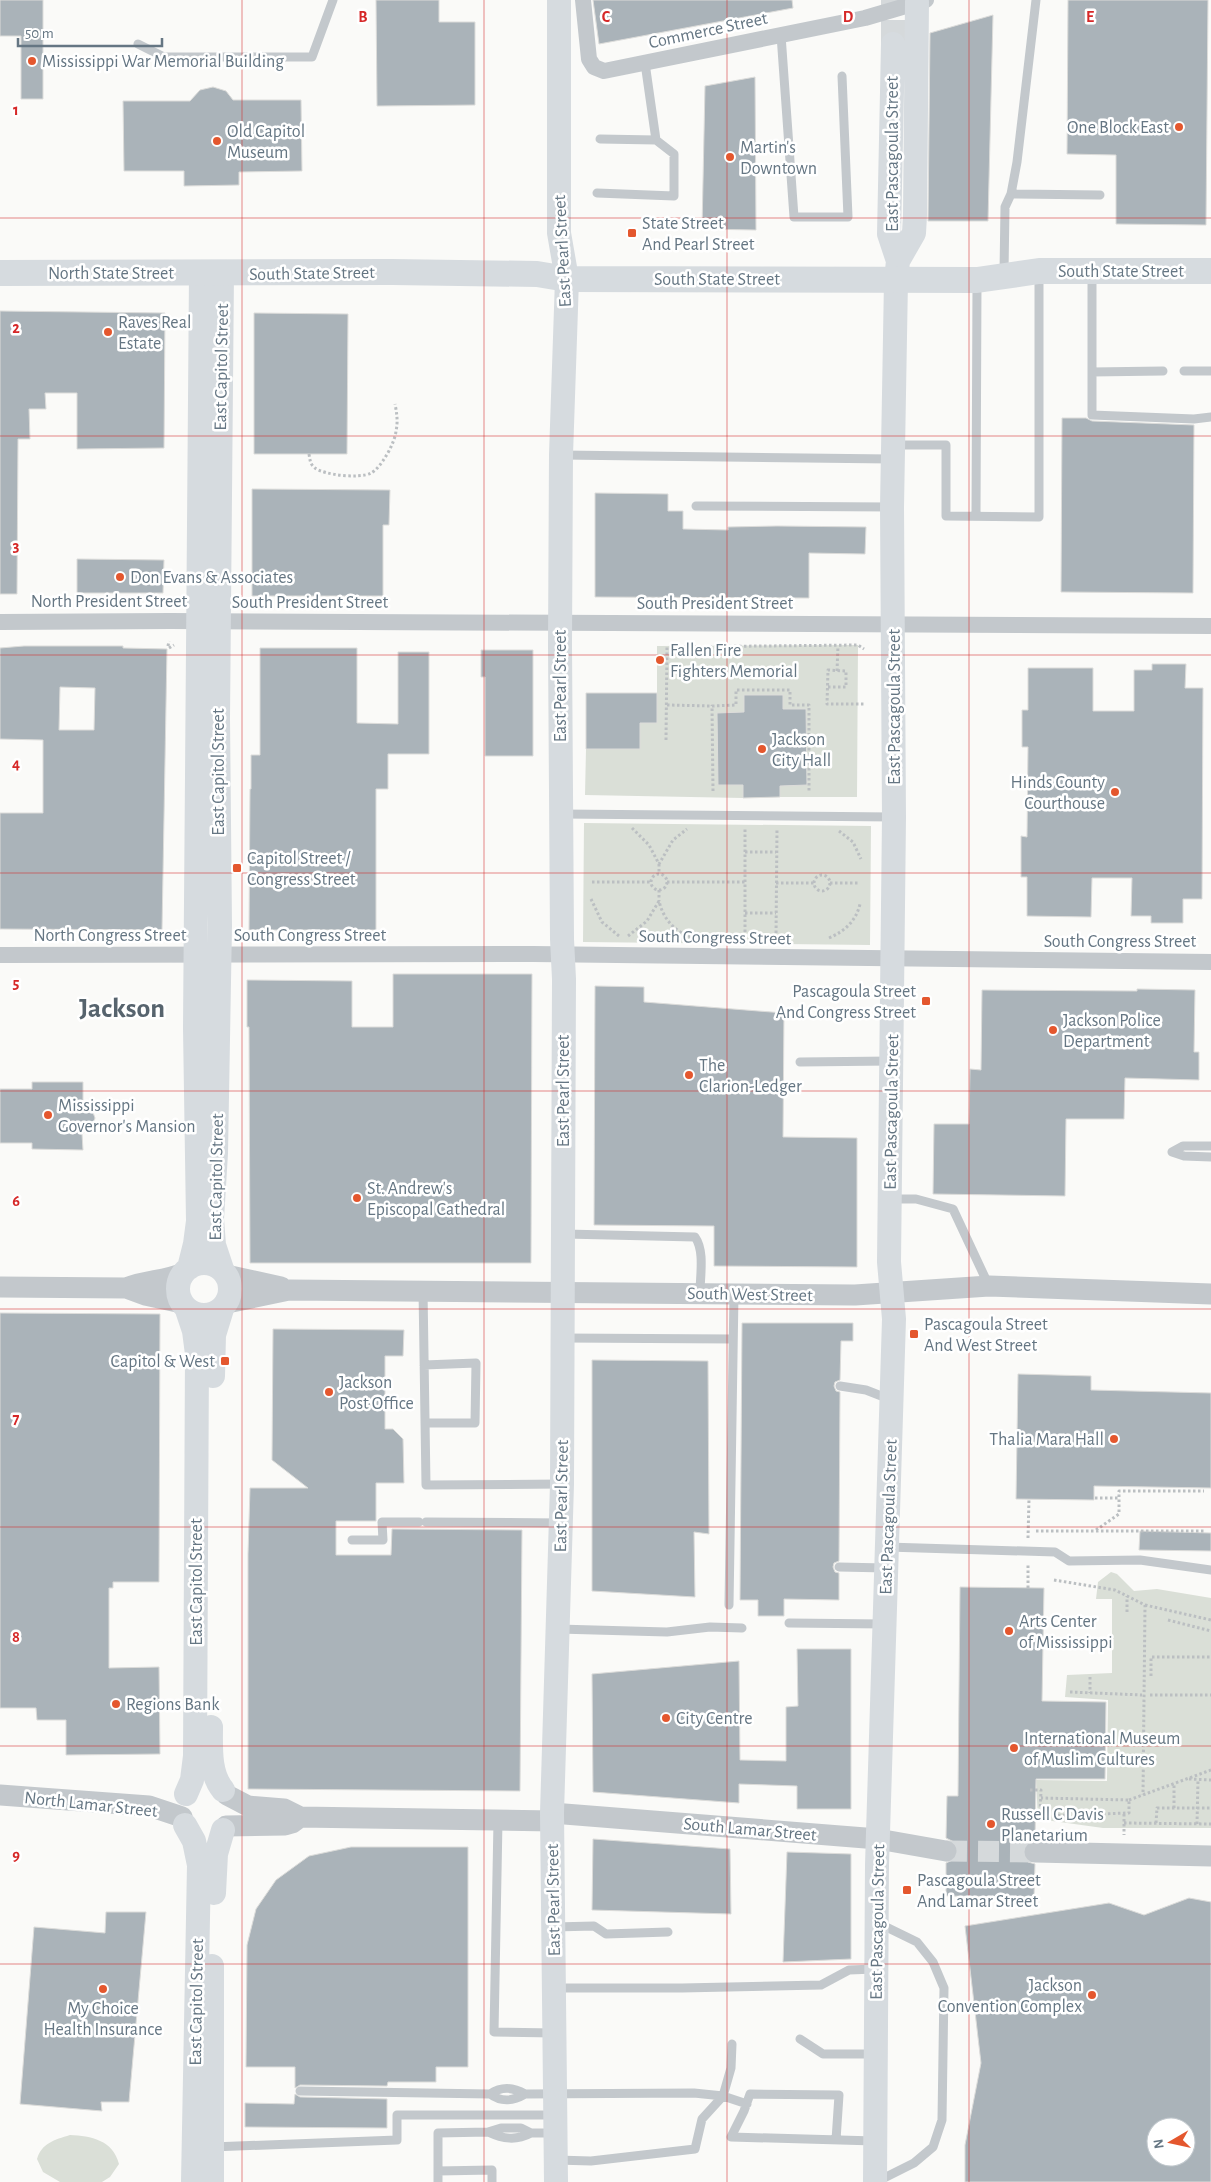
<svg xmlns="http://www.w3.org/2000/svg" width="1211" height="2182" viewBox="0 0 1211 2182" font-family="'Alegreya Sans',sans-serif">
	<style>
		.green { fill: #dadfd7 }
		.building { fill: #aab3b9; stroke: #dcdcda; fill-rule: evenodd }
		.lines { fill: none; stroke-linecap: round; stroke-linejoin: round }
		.tertiary-tunnel { stroke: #d5d9db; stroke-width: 21; stroke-dasharray: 21 11; stroke-linecap: butt }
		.secondary-tunnel { stroke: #d5d9db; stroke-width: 24; stroke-dasharray: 24 12; stroke-linecap: butt }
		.path { stroke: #bbbfc2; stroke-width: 3; stroke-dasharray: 2.5 2.5; stroke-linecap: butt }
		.service { stroke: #c3c8cc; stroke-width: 9 }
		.minor { stroke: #c3c8cc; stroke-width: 16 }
		.tertiary { stroke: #c3c8cc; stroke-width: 21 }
		.secondary { stroke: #d6dbdf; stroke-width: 24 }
		.primary { stroke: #d6dbdf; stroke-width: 26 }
		.grid { fill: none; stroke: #d62828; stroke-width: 1; stroke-opacity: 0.55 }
		.poi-dot { fill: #e4572e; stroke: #fff; stroke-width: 2 }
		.labels { text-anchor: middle; stroke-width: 5; stroke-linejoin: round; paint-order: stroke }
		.street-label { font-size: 18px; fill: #657683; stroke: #fff }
		.poi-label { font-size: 18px; fill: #657683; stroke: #fff; text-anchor: start }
		.town-label { font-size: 28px; font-weight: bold; fill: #57646e; stroke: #fff }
		.grid-label { font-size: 16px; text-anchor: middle; font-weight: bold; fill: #d62828; stroke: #fff; stroke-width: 5; stroke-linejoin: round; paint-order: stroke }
	</style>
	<rect width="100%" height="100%" fill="#fafaf8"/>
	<path class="green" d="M 858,645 L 857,797 L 780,797 L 780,786 L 807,785 L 806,709 L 783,709 L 783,695 L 744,695 L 744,712 L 717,713 L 718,785 L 743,785 L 743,798 L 585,795 L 586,749 L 640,749 L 640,723 L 657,722 L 657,646 Z
		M 584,823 L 871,826 L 870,945 L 583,942 Z
		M 1111,1572 L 1117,1574 L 1134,1591 L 1157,1589 L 1211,1598 L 1211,1828 L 1103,1828 L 1038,1819 L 1036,1780 L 1107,1781 L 1108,1700 L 1065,1697 L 1067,1675 L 1112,1673 L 1112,1599 L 1096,1599 L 1098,1582 Z
		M 70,2135 C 91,2136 113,2140 119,2164 L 110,2177 L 102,2182 L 60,2182 L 43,2172 L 37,2159 C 42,2143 54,2140 70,2135 Z"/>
	<path class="building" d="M 0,0 L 43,0 L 43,99 L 21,99 L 21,36 L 0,36 Z
		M 376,0 L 439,0 L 439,22 L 475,22 L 475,105 L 377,106 Z
		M 593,0 L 792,0 L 793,8 L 599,44 Z
		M 1068,0 L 1208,0 L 1206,225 L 1116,224 L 1116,155 L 1067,154 Z
		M 993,15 L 988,221 L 928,221 L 930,33 Z
		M 755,77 L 756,230 L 702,229 L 705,86 Z
		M 213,87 L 226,91 L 233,100 L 301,100 L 302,171 L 239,172 L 239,185 L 184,186 L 184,171 L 124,171 L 123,101 L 190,101 L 200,90 Z
		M 0,311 L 165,313 L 164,448 L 77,449 L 77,393 L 45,393 L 46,409 L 29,409 L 30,439 L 18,439 L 17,594 L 0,594 Z
		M 254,313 L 348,314 L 347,454 L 254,454 Z
		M 1062,418 L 1086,418 L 1092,421 L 1194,425 L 1193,593 L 1061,592 Z
		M 252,489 L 390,490 L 389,525 L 383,525 L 383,596 L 252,596 Z
		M 595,493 L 668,494 L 668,511 L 683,511 L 683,529 L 728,530 L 728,527 L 777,526 L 866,527 L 865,554 L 809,553 L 809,598 L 595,597 Z
		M 77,559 L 164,560 L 163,593 L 77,593 Z
		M 24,646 L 123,646 L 123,648 L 167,649 L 162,930 L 0,929 L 0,813 L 43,813 L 43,740 L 0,739 L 0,648 ZM 60,687 L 95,688 L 94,730 L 59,730 Z
		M 260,648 L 357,648 L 357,723 L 398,724 L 398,652 L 429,652 L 429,754 L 388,754 L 388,789 L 376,789 L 376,930 L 249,930 L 250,789 L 251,789 L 251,755 L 260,755 Z
		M 481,650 L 533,650 L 533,756 L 485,756 L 485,677 L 481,677 Z
		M 1152,664 L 1186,664 L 1185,688 L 1203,688 L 1202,899 L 1183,899 L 1183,923 L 1151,923 L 1151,916 L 1131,916 L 1132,878 L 1092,878 L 1091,917 L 1027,916 L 1027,877 L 1021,877 L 1021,836 L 1027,837 L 1028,747 L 1022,747 L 1022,710 L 1028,710 L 1028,668 L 1093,668 L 1093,711 L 1134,711 L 1134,670 L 1152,670 Z
		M 586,693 L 657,693 L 657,723 L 640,723 L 640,749 L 586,749 Z
		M 744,695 L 783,695 L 783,709 L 806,709 L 807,785 L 780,786 L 780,797 L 743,798 L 743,785 L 718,785 L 717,713 L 744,712 Z
		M 393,974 L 532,974 L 531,1263 L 250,1263 L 249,1027 L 247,1027 L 247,980 L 352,981 L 352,1027 L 393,1027 Z
		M 595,986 L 644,987 L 644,1002 L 784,1013 L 783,1137 L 857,1138 L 857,1267 L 714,1266 L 714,1226 L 594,1225 Z
		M 1137,989 L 1195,990 L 1194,1052 L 1199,1052 L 1199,1080 L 1125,1078 L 1124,1119 L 1066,1119 L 1065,1196 L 933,1194 L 934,1124 L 969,1124 L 970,1069 L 981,1070 L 982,990 L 1137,991 Z
		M 32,1082 L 83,1082 L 83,1101 L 91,1107 L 95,1118 L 93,1125 L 82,1134 L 83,1150 L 32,1149 L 32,1143 L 0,1143 L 0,1089 L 32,1089 Z
		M 0,1313 L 160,1314 L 159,1582 L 113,1582 L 113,1588 L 109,1588 L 109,1668 L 159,1667 L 160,1754 L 66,1755 L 66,1720 L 37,1720 L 36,1708 L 0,1708 Z
		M 742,1323 L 853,1323 L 853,1341 L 841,1341 L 840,1380 L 835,1382 L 834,1386 L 836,1391 L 840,1392 L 839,1561 L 834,1563 L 833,1567 L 835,1572 L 839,1573 L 839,1600 L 784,1599 L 784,1616 L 758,1616 L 758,1600 L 740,1600 Z
		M 273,1329 L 404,1330 L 403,1356 L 385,1356 L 385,1429 L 393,1429 L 403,1439 L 404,1483 L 376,1483 L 376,1521 L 336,1521 L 336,1555 L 391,1555 L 392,1529 L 522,1530 L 520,1791 L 248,1789 L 248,1554 L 250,1488 L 308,1488 L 272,1460 Z
		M 592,1360 L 708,1361 L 709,1534 L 694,1532 L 695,1597 L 592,1591 Z
		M 1018,1374 L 1091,1376 L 1091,1390 L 1211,1393 L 1211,1488 L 1094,1486 L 1094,1500 L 1016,1499 Z
		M 1140,1531 L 1211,1533 L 1211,1551 L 1139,1550 Z
		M 960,1587 L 1044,1588 L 1042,1701 L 1106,1702 L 1105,1779 L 1036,1779 L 1035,1840 L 1025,1845 L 1023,1852 L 1028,1862 L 1035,1864 L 1034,1897 L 946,1896 L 946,1863 L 955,1859 L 958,1853 L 954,1842 L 946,1838 L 947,1796 L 958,1796 Z
		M 797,1649 L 851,1649 L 851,1809 L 797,1809 L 797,1786 L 739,1784 L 739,1803 L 593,1792 L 592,1674 L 739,1661 L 740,1760 L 786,1761 L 786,1707 L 798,1706 Z
		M 593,1839 L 730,1849 L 731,1914 L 592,1910 Z
		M 351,1847 L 468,1847 L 468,2067 L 436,2067 L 436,2082 L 388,2082 L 387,2086 L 300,2085 L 295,2088 L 295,2067 L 246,2067 L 247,1945 L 256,1909 L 276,1880 L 309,1856 Z
		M 787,1852 L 851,1854 L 851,1959 L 783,1962 Z
		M 1189,1898 L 1211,1902 L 1211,2182 L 965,2182 L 965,2145 L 981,2063 L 965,1926 L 1109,1903 L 1144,1915 ZM 1156,2127 L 1186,2127 L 1186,2157 L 1156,2157 Z
		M 106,1912 L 146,1912 L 129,2102 L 101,2102 L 102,2111 L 20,2104 L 34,1927 L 105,1933 Z
		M 295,2094 L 300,2097 L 387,2099 L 387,2128 L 245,2127 L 245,2103 L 294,2104 Z"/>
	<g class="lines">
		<path class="tertiary-tunnel" d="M 946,1851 L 1035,1852"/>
		<path class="secondary-tunnel" d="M 893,44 L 893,0"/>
		<path class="path" d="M 309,454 C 310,460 310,464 315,468 C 324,475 360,479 371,473 C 381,468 395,443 396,431 C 398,422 397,414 395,404
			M 168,646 L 169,641
			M 169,648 L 174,645
			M 837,671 L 838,646
			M 828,687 L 846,687 L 846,671 L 828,670 L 827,704 L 864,704
			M 667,705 L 712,706
			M 666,740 L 667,647 L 858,645 L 864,649
			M 713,791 L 712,706 L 736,705 L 736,690 L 790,690 L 790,705 L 809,705 L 809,793
			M 632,828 L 649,845 L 659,864 L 673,840 L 687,829
			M 839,831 L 853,842 L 861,859
			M 745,852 L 776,852
			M 659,864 L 659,874
			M651 882a8 8 0 1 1 16 0a8 8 0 1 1-16 0Z
			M814 883a8 8 0 1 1 16 0a8 8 0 1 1-16 0Z
			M 592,882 L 650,882
			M 667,882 L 745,882
			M 776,883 L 814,883
			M 830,883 L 860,883
			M 659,890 L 659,901
			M 591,899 L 602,922 L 619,936
			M 745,913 L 776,913
			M 628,936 L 647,921 L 659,901 C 663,918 674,932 692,937
			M 745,937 L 745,827
			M 776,938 L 777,828
			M 829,938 C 845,931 856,921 860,904
			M 1095,1498 L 1119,1498
			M 1096,1530 L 1119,1514 L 1119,1491 L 1204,1491
			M 1036,1531 L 1205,1531
			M 1028,1538 L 1029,1499
			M 1054,1580 L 1115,1590 L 1145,1605 L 1143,1795
			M 1028,1588 L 1028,1565
			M 1145,1605 L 1211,1620
			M 1127,1612 L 1127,1596
			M 1168,1620 L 1211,1631
			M 1151,1676 L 1151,1657 L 1211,1657
			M 1090,1677 L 1090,1693
			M 1070,1692 L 1142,1695
			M 1150,1695 L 1211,1695
			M 1189,1779 L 1211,1780
			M 1030,1790 L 1041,1790 L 1040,1816 L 1129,1813 L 1129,1800 L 1041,1798
			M 1129,1800 L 1211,1770
			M 1174,1808 L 1174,1783
			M 1124,1814 L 1124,1835
			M 1124,1823 L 1211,1824
			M 1156,1823 L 1157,1808 L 1211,1808
			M 1197,1824 L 1198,1780"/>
		<path class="service" d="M 781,35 L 794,217 L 848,217 L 842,76
			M 138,44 L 164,57 L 312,57 L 333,0
			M 600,139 L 656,140
			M 597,193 L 674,196 L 674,154 L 656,140 L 645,63
			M 1011,194 L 1017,162 L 1036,0
			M 1004,273 L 1005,207 L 1011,194 L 1100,195
			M 1092,274 L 1092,415 L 1194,419 L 1211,417
			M 1184,371 L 1211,371
			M 1092,372 L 1163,371
			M 894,445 L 946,445 L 946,516 L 1039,517 L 1039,274
			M 561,455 L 891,459
			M 696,506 L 892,507
			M 976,516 L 977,283
			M 561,814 L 893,817
			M 800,1062 L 891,1061
			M 1172,1152 L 1183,1146 L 1211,1146
			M 1172,1152 L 1184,1156 L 1211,1157
			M 890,1199 L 916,1199 L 953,1209 L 989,1286
			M 565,1234 L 695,1237 C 705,1251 700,1276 700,1293
			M 423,1290 L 426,1485 L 561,1484
			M 563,1338 L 733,1339
			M 424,1365 L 476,1363 L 475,1423 L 425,1423
			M 840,1386 L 866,1390 L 889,1399
			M 426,1522 L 561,1523
			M 352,1540 L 383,1540 L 382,1522 L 419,1522
			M 887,1547 L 1055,1552 L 1069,1561 L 1140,1560 L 1211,1570
			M 839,1567 L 886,1568
			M 729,1605 L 734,1294
			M 789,1623 L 884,1624
			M 558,1629 L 667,1632 L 710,1627 L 742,1628
			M 498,1821 L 494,2032 L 554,2033
			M 554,1927 L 594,1926 L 606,1934 L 668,1932
			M 554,1988 L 682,1988 L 821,1985 L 849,1970 L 875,1969
			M 800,2039 L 823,2054 L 875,2054
			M 300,2091 L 490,2094 C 502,2103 513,2101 525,2094
			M 490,2094 C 502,2086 513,2087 525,2094 L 694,2093 L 723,2096 L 747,2104
			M 531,2133 C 516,2141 503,2139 488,2132 L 501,2128 L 521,2128 L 531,2133 L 555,2133
			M 836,2140 L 839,2095 L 750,2094 L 744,2111 L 731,2137 L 875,2141
			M 212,2147 L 397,2140 L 397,2115 L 554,2115
			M 556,2160 L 591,2161 L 695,2149 L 702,2119 L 723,2096 L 731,2068 L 732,2044
			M 438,2171 L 492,2170 L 492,2182
			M 438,2182 L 438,2133 L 488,2132
			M 876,2182 L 914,2163 L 933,2147 L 942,2120 L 944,1988 L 933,1962 L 917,1942 L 878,1923"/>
		<path class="minor" d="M 583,0 L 589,59 L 594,67 L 604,71 L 865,18 L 926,0
			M 0,622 L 170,621 L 1211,626
			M 0,955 L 533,954 L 1211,962"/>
		<path class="tertiary" d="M 226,1275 L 281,1287
			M 0,1287 L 126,1288 L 145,1295 L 182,1303
			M 126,1288 C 145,1280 165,1281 183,1273
			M 227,1303 L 289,1290 L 855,1295 L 989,1286 L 1211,1294
			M 0,1795 L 149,1806 L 182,1817
			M 227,1795 L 248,1806 L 284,1809 L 300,1817 L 553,1821
			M 552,1813 L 878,1839 L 946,1851
			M 226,1826 L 285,1825 L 292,1823 L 300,1817
			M 1035,1852 L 1211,1856"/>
		<path class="secondary" d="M 898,261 L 914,233 L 915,215 L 917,2
			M178 1289a26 26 0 1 1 52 0a26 26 0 1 1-52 0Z
			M 189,1268 L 195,1244 L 198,1221 L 195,1028 L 201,273
			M 222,1269 L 214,1245 L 212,1219 L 216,1153 L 220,925 L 218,718 L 222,273
			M 213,1376 L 214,1335 L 222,1309
			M 211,1727 C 211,1748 209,1773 223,1790
			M 186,1794 L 192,1780 L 195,1756 L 197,1354 L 194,1331 L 187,1310
			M 185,1825 L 194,1841 L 199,1865 L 193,2182
			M 214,1893 L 216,1854 L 223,1830
			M 212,1966 L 212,2182
			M 556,2182 L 552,1813 L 562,1484 L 564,979 L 562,939 L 560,645 L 561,455 L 567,279 L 559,233 L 559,0
			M 875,2182 L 877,1865 L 894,1319 L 889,1262 L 894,817 L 892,507 L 896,280 L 898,261 L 889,234 L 893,44"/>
		<path class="primary" d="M 0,273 L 392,272 L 537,274 L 567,279 L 977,280 L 1039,271 L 1211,271"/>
	</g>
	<path class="grid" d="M 242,0 L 242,2182M 484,0 L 484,2182M 727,0 L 727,2182M 969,0 L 969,2182M 0,218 L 1211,218M 0,436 L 1211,436M 0,655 L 1211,655M 0,873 L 1211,873M 0,1091 L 1211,1091M 0,1309 L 1211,1309M 0,1527 L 1211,1527M 0,1746 L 1211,1746M 0,1964 L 1211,1964"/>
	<g class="poi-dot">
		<circle cx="32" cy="61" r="5"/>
		<circle cx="1179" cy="127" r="5"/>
		<circle cx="217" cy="141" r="5"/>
		<circle cx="730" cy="157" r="5"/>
		<rect x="627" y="228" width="10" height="10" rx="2.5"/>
		<circle cx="108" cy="332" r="5"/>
		<circle cx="120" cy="577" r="5"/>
		<circle cx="660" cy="660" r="5"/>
		<circle cx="762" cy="749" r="5"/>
		<circle cx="1115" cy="792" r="5"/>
		<rect x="232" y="863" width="10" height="10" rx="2.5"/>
		<rect x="921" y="996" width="10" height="10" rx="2.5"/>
		<circle cx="1053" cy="1030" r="5"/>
		<circle cx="689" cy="1075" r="5"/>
		<circle cx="48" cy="1115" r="5"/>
		<circle cx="357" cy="1198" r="5"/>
		<rect x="909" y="1329" width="10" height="10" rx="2.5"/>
		<rect x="220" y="1356" width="10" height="10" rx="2.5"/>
		<circle cx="329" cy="1392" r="5"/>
		<circle cx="1114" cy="1439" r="5"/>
		<circle cx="1009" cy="1631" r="5"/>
		<circle cx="116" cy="1704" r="5"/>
		<circle cx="666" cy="1718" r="5"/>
		<circle cx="1014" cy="1748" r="5"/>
		<circle cx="991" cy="1824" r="5"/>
		<rect x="902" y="1885" width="10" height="10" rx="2.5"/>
		<circle cx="103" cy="1989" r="5"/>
		<circle cx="1092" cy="1995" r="5"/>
	</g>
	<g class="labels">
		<g class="street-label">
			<text transform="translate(708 30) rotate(-12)" y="6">Commerce Street</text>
			<text transform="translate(892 154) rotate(-90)" y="6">East Pascagoula Street</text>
			<text transform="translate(562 251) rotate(-93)" y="6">East Pearl Street</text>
			<text x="1121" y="277">South State Street</text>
			<text x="111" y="279">North State Street</text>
			<text transform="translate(312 273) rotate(-1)" y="6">South State Street</text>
			<text x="717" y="285">South State Street</text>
			<text transform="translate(221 367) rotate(-89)" y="6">East Capitol Street</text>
			<text x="109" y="607">North President Street</text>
			<text x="310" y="608">South President Street</text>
			<text x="715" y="609">South President Street</text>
			<text transform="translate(560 686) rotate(-90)" y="6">East Pearl Street</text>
			<text transform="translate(894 707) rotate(-90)" y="6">East Pascagoula Street</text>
			<text transform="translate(218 772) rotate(-90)" y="6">East Capitol Street</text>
			<text x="110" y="941">North Congress Street</text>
			<text x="310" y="941">South Congress Street</text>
			<text transform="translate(715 937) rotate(1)" y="6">South Congress Street</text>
			<text x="1120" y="947">South Congress Street</text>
			<text transform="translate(563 1091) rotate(-90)" y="6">East Pearl Street</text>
			<text transform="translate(891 1112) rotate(-89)" y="6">East Pascagoula Street</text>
			<text transform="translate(216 1177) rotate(-89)" y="6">East Capitol Street</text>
			<text transform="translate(750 1294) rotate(1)" y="6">South West Street</text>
			<text transform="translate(561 1496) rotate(-89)" y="6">East Pearl Street</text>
			<text transform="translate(888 1517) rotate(-88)" y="6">East Pascagoula Street</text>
			<text transform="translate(196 1582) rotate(-90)" y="6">East Capitol Street</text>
			<text transform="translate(91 1804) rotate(6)" y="6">North Lamar Street</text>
			<text transform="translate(750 1829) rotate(5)" y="6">South Lamar Street</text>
			<text transform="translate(553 1900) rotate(-91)" y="6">East Pearl Street</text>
			<text transform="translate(877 1922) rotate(-89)" y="6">East Pascagoula Street</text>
			<text transform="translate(196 2002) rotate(-89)" y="6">East Capitol Street</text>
		</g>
		<g class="poi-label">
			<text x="42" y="67">Mississippi War Memorial Building</text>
			<text x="1169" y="133" text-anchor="end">One Block East</text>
			<text x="227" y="137">Old Capitol<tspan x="227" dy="21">Museum</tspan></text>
			<text x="740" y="153">Martin's<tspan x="740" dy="21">Downtown</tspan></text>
			<text x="642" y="229">State Street<tspan x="642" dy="21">And Pearl Street</tspan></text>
			<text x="118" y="328">Raves Real<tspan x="118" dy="21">Estate</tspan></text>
			<text x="130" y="583">Don Evans &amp; Associates</text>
			<text x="670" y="656">Fallen Fire<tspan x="670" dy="21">Fighters Memorial</tspan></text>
			<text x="772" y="745">Jackson<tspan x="772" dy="21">City Hall</tspan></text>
			<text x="1105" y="788" text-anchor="end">Hinds County<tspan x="1105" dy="21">Courthouse</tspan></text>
			<text x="247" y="864">Capitol Street /<tspan x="247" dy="21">Congress Street</tspan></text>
			<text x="916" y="997" text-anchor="end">Pascagoula Street<tspan x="916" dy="21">And Congress Street</tspan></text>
			<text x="1063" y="1026">Jackson Police<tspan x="1063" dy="21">Department</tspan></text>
			<text x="699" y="1071">The<tspan x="699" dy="21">Clarion-Ledger</tspan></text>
			<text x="58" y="1111">Mississippi<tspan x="58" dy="21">Governor's Mansion</tspan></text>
			<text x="367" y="1194">St. Andrew's<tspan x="367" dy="21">Episcopal Cathedral</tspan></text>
			<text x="924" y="1330">Pascagoula Street<tspan x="924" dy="21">And West Street</tspan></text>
			<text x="215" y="1367" text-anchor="end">Capitol &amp; West</text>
			<text x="339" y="1388">Jackson<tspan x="339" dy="21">Post Office</tspan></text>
			<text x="1104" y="1445" text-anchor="end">Thalia Mara Hall</text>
			<text x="1019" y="1627">Arts Center<tspan x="1019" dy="21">of Mississippi</tspan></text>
			<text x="126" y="1710">Regions Bank</text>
			<text x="676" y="1724">City Centre</text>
			<text x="1024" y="1744">International Museum<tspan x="1024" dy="21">of Muslim Cultures</tspan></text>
			<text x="1001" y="1820">Russell C Davis<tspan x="1001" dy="21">Planetarium</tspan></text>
			<text x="917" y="1886">Pascagoula Street<tspan x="917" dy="21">And Lamar Street</tspan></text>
			<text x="1082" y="1991" text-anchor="end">Jackson<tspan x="1082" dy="21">Convention Complex</tspan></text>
			<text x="103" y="2014" text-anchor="middle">My Choice<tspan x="103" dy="21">Health Insurance</tspan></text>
		</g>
		<g class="town-label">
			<text x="122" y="1017">Jackson</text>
		</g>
	</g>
	<g class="grid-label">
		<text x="363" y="22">B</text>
		<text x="606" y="22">C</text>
		<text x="848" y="22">D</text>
		<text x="1090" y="22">E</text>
		<text x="16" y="115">1</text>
		<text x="16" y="333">2</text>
		<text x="16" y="551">3</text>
		<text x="16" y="769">4</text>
		<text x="16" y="988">5</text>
		<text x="16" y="1206">6</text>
		<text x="16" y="1424">7</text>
		<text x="16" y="1642">8</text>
		<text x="16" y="1860">9</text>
	</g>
	<g transform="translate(1171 2142) rotate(261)"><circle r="24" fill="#ffffff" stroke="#c1c8cd"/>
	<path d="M0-4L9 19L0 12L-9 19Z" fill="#e4572e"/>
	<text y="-8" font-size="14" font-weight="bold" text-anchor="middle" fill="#657683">N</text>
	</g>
	<path d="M18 38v8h144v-8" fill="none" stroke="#657683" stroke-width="2.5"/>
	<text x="25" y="38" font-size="15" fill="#657683" stroke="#ffffff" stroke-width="4" paint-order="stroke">50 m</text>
</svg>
